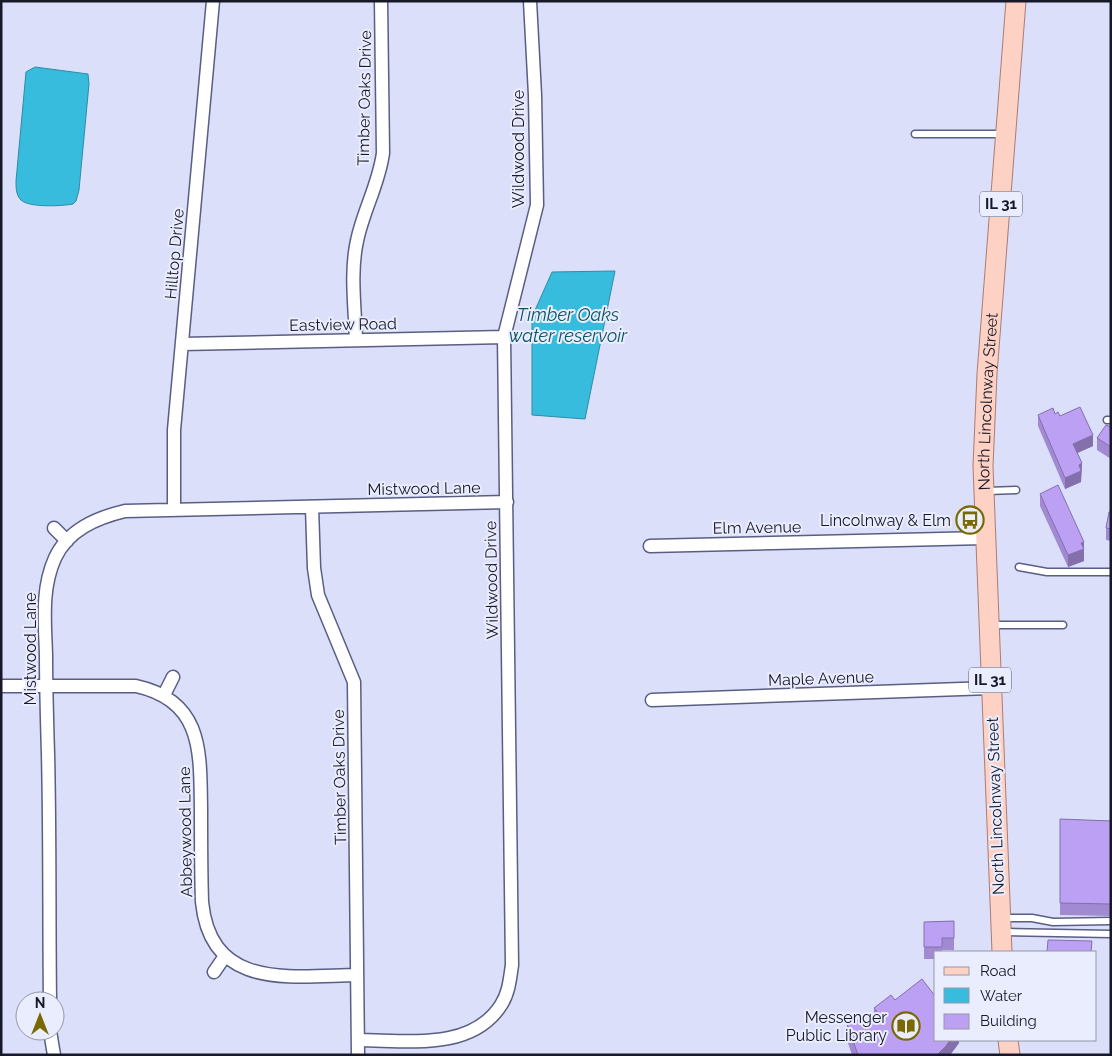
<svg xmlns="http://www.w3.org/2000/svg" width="1112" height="1056" viewBox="0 0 1112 1056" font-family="Raleway,sans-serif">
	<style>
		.water { fill: #38bcdd; stroke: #2e8ba7 }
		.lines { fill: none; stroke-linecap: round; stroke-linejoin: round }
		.service-casing { stroke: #595e84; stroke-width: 9 }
		.minor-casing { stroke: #595e84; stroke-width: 15 }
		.primary-casing { stroke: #ab7c73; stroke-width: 21 }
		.service { stroke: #fff; stroke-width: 6 }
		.minor { stroke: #fff; stroke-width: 12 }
		.primary { stroke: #fdd1c3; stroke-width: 19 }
		.wall { fill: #a18ad1 }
		.shaded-wall { fill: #8370aa }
		.building { fill: #bba0f3; stroke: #8370aa }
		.labels { text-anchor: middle; stroke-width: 4; stroke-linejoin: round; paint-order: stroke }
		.shield { fill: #eaedfe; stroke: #565868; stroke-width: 1 }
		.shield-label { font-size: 15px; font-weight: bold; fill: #171828 }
		.street-label { font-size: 16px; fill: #171828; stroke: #eaedfe }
		.poi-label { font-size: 16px; fill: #171828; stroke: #eaedfe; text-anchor: end }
		.water-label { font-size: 18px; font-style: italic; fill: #0a5566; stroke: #eaedfe }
	</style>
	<rect width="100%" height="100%" fill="#dbdff9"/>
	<path class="water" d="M 35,67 L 88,74 L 89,84 L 79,190 L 76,201 L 73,204 C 63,206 29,208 21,200 C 16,195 16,188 16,181 L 26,72 Z
		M 615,271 L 585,419 L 532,415 L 532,317 L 552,272 Z"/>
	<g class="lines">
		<g class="service-casing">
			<path id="service" d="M 915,134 L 1003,134
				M 1107,420 L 1111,420
				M 987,491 L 1016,490
				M 1019,567 L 1047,572 L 1111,572
				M 992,625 L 1063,625
				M 1003,918 L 1032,918 L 1053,922 L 1111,921
				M 1004,932 L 1111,934"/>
		</g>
		<g class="minor-casing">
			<path id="minor" d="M 356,340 C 355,308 350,272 357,241 C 363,211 379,184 383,153 L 381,1
				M 182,344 L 504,337
				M 312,507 L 314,568 L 318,595 L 354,682 L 358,1055
				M 174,509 L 174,430 L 213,1
				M 54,528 L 67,541
				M 650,546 L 984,538
				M 1,686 L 136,686 C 204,701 200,753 201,810 C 201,841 201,871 202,902 C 211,991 291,976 357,975
				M 164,695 L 173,677
				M 652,700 L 990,688
				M 214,972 L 225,956
				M 50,1001 C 49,919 50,836 48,754 C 47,721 46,688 46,655 C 45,622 41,589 55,558 C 68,530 96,518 125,511 L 507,502
				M 50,1031 L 54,1055
				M 358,1040 C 405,1040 471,1052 501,1005 C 509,993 510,978 512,965 L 504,337 L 537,205 L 535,95 L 530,1"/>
		</g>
		<g class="primary-casing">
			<g id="primary">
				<path id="s1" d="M 1002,952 L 983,466 L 987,374 L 1016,1"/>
				<path d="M 1008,1040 L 1010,1055"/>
			</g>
		</g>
		<use href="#service" class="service"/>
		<use href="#minor" class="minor"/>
		<use href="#primary" class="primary"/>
	</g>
	<path class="wall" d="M 1055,414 L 1060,416 L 1093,446 L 1077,453 L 1082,463 L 1081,482 L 1065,489 L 1038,426 L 1038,415 Z
		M 1111,427 L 1111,459 L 1097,450 L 1097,438 Z
		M 1040,494 L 1084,554 L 1084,561 L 1068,567 L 1040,506 Z
		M 1111,512 L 1111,541 L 1106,540 L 1106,528 Z
		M 1060,819 L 1111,821 L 1111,916 L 1060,915 Z
		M 954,921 L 954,950 L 942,950 L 942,952 L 936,952 L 936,959 L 924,959 L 924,922 Z
		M 895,1000 L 959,1040 L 959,1043 L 950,1055 L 852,1055 L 847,1040 L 847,1024 L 864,1024 L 874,1016 L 874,1008 Z"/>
	<path class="shaded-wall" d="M 1093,435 L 1093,446 L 1073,455 L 1073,444 Z
		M 1082,463 L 1081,482 L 1065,489 L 1065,478 L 1079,465 Z
		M 1084,542 L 1084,561 L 1068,567 L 1068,555 L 1081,543 Z
		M 950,1040 L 959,1040 L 959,1043 L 950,1055 L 937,1055 Z"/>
	<path class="building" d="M 1080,407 L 1093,435 L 1073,444 L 1082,463 L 1079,465 L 1081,471 L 1065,478 L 1038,415 L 1053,408 L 1055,414 L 1058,412 L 1060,416 Z
		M 1106,425 L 1111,427 L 1111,447 L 1097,438 Z
		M 1058,485 L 1084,542 L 1081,543 L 1084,549 L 1068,555 L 1040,494 Z
		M 1109,512 L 1111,512 L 1111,529 L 1106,528 Z
		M 1060,819 L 1111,821 L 1111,904 L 1060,903 Z
		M 954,921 L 954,938 L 942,938 L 942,947 L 924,947 L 924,922 Z
		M 1048,940 L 1092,941 L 1091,952 L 1047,952 Z
		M 922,979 L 935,996 L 936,996 L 936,1040 L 950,1040 L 946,1046 L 937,1055 L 858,1055 L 847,1024 L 861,1019 L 864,1024 L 878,1013 L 874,1008 L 891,995 L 895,1000 Z"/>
	<defs>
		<g id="bus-ring" transform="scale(1.4375)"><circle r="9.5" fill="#eaedfe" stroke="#7a6900" stroke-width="1.5"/><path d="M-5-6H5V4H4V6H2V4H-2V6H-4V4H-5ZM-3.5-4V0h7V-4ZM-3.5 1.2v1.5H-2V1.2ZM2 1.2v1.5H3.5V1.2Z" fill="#7a6900"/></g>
		<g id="library-ring" transform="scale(1.4375)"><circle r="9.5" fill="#eaedfe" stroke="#7a6900" stroke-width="1.5"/><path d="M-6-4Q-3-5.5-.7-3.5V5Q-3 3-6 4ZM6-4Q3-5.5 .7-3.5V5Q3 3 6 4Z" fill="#7a6900"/></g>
	</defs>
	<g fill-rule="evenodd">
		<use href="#bus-ring" x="970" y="520"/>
		<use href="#library-ring" x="906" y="1026"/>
	</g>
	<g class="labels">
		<g class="shield">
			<rect x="980" y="191.5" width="42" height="25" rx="4"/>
			<rect x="969" y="667.5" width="42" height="25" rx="4"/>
		</g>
		<g class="shield-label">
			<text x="1001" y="209">IL 31</text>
			<text x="990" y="685">IL 31</text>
		</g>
		<g class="street-label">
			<text transform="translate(364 98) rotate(-89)" y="6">Timber Oaks Drive</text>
			<text transform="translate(518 149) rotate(-90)" y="6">Wildwood Drive</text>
			<text transform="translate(174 254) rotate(-85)" y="6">Hilltop Drive</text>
			<text transform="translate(343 324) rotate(-1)" y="6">Eastview Road</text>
			<text dy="6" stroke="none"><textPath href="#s1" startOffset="551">North Lincolnway Street</textPath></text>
			<text transform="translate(424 488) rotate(-1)" y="6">Mistwood Lane</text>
			<text transform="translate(757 527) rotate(-1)" y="6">Elm Avenue</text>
			<text transform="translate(491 580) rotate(-91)" y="6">Wildwood Drive</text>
			<text transform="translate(30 649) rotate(-90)" y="6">Mistwood Lane</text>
			<text transform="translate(821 678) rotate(-2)" y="6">Maple Avenue</text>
			<text transform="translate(339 777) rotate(-91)" y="6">Timber Oaks Drive</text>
			<text transform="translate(995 806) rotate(-92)" y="6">North Lincolnway Street</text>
			<text transform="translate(185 832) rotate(-91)" y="6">Abbeywood Lane</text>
		</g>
		<g class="poi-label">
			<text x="951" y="526">Lincolnway &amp; Elm</text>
			<text x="887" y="1023">Messenger<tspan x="887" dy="18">Public Library</tspan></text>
		</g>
		<g class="water-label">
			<text x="568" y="321">Timber Oaks<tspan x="568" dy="21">water reservoir</tspan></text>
		</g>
	</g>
	<rect width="1112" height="1056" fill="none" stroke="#171828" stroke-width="5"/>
	<rect x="934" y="951" width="162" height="90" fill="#eaedfe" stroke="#9698a8"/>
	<rect x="944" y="967" width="25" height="8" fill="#fdd1c3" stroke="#9698a8"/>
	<text x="980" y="976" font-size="15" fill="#171828">Road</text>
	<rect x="944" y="988" width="25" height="15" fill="#38bcdd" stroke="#9698a8"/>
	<text x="980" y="1001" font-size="15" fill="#171828">Water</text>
	<rect x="944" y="1014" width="25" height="15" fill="#bba0f3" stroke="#9698a8"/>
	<text x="980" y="1026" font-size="15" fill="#171828">Building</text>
	<g transform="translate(40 1016)"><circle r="24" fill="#eaedfe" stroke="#9698a8"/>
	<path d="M0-4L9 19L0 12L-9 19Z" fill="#7a6900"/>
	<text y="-8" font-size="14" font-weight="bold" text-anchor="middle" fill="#171828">N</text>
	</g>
</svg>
